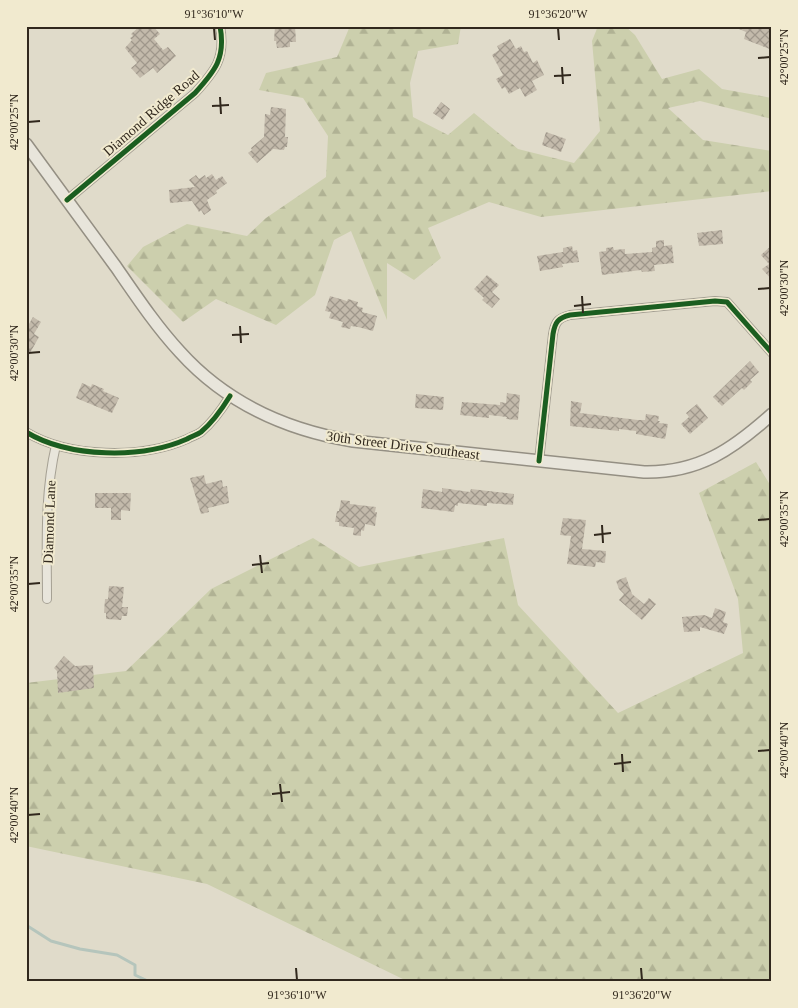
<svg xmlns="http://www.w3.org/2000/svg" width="798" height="1008" viewBox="0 0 798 1008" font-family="Georgia,serif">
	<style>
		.forest { fill: url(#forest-firs) }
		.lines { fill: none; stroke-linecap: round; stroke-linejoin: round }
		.stream { stroke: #b5c5bc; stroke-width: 3 }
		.building { fill: url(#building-cross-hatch) }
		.street-casing { stroke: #a5a093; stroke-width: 10 }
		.secondary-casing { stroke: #948f83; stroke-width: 14 }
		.street { stroke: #e8e5db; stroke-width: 8 }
		.secondary { stroke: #e8e5db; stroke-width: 11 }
		.cycleway-casing { stroke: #f1eacf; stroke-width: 8 }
		.cycleway { stroke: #1b5e20; stroke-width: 5 }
		.ticks { fill: none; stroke: #31281d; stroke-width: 2 }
		.labels { text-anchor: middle; stroke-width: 4; stroke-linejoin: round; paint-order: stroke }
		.street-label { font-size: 14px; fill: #31281d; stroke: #f1eacf }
		.neatline { fill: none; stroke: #31281d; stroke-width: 2 }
		.ticks-label { font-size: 12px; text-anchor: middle; fill: #31281d }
	</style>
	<defs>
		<pattern id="forest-firs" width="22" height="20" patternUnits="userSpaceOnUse" patternTransform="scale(1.25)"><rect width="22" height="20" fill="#cccfad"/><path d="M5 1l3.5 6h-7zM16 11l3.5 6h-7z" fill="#b0b294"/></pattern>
		<pattern id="building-cross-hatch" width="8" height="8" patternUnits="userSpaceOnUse" patternTransform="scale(1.25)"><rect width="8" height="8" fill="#c3baab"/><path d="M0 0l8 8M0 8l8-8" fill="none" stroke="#9f978b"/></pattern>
	</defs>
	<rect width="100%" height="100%" fill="#e0dbca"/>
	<path class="forest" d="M 350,26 L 461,26 L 458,44 L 418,51 L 410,83 L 413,117 L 448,135 L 474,113 L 518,149 L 574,163 L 600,131 L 592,41 L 598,26 L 625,26 L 635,35 L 662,79 L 699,69 L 722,89 L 772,98 L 772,119 L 700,101 L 668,108 L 703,140 L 772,151 L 772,191 L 541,217 L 489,202 L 428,228 L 441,258 L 414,280 L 387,263 L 387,320 L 351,231 L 334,240 L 315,295 L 276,325 L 216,299 L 183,322 L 127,266 L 143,247 L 187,224 L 247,236 L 266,218 L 326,177 L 328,136 L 303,98 L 259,90 L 266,73 L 337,57 Z
		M 756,462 L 772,488 L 772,982 L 409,982 L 207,884 L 26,846 L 26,683 L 126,671 L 211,589 L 313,538 L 359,567 L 504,538 L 518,605 L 618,713 L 743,653 L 738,599 L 699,493 Z"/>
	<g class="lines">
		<path class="stream" d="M 26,925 L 51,941 L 80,949 L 117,955 L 135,965 L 135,975 L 150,982"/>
	</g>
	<path class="building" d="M 140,26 L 153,26 L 160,34 L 154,39 L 163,50 L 168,47 L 176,56 L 157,73 L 153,68 L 140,78 L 131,68 L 137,63 L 125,48 L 132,40 L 130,38 L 133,36 L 131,34 Z
		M 275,26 L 295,26 L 296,42 L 290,42 L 290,47 L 277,48 L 276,41 L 274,41 Z
		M 732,26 L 772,26 L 772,50 L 744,39 L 746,32 Z
		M 510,39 L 516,49 L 521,46 L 524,52 L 527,51 L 533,63 L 537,60 L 544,75 L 532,81 L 537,90 L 525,97 L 520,88 L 509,94 L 505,87 L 502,89 L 496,79 L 503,75 L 492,55 L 499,50 L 497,46 Z
		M 441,102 L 450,109 L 443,120 L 433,113 Z
		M 271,107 L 286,109 L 285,137 L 288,137 L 287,147 L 285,147 L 284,150 L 273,149 L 257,163 L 248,153 L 252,150 L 251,148 L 264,137 L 265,114 L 270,115 Z
		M 546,132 L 566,139 L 561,152 L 542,145 Z
		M 212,174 L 216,180 L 222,176 L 227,183 L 216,191 L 217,193 L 207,200 L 211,210 L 204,215 L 201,210 L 199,212 L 192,201 L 170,203 L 169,190 L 195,187 L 189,180 L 196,175 L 199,179 L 205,175 L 206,178 Z
		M 722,230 L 723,244 L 699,246 L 697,233 Z
		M 664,240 L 664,246 L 672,245 L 674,263 L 654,265 L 655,271 L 642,272 L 641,270 L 602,275 L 599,252 L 606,251 L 606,248 L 613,247 L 614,250 L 625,249 L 625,254 L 652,252 L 652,248 L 656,247 L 656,241 Z
		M 772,245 L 772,280 L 762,269 L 769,264 L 761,255 Z
		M 572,246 L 573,251 L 577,250 L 579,262 L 562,264 L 563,267 L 540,271 L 537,256 L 563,252 L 563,248 Z
		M 487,275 L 499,285 L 492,292 L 500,299 L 492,308 L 482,300 L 484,298 L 474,289 Z
		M 330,296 L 347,301 L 348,299 L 358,302 L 357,306 L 363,308 L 362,312 L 377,316 L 373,331 L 358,327 L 351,326 L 350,329 L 341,327 L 343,322 L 329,318 L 331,312 L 325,311 Z
		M 33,317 L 41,322 L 34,334 L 39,337 L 26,360 L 26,329 Z
		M 750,361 L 759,372 L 750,380 L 752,382 L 744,390 L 742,388 L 722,406 L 713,397 Z
		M 82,383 L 91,387 L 92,384 L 104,389 L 103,391 L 119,398 L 112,413 L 76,398 Z
		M 507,393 L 520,395 L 518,420 L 506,419 L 507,417 L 489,415 L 489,418 L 460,415 L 462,402 L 500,405 L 500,402 L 506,403 Z
		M 416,394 L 444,397 L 443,410 L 415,408 Z
		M 571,401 L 582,403 L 580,413 L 638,420 L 645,420 L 646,414 L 659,416 L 658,421 L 660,421 L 659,423 L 668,424 L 665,439 L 636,434 L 636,431 L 619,429 L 619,431 L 570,426 Z
		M 697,404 L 708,418 L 690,434 L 681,424 L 689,417 L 686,413 Z
		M 204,475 L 206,484 L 222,480 L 223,487 L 227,486 L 229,503 L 208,508 L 209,512 L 201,514 L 190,478 Z
		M 442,488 L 470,492 L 471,489 L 514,494 L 513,505 L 487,503 L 487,506 L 458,503 L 458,506 L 455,505 L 454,512 L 421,508 L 423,489 L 442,492 Z
		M 95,493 L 131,493 L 130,511 L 121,510 L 121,520 L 111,520 L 111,508 L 95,508 Z
		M 341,500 L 350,501 L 350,504 L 376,507 L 375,512 L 377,512 L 375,526 L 365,524 L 364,531 L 361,530 L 361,536 L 353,535 L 354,528 L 339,526 L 339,522 L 335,522 L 337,511 L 339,511 Z
		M 563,518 L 586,520 L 582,549 L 606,551 L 605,563 L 596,562 L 595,567 L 567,564 L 571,536 L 560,535 Z
		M 626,577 L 632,594 L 644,604 L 649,598 L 656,604 L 642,620 L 619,600 L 624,594 L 619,589 L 616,581 Z
		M 109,586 L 124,587 L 122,607 L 128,607 L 127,616 L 122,616 L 121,620 L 106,619 L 106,613 L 104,613 L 105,599 L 108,599 Z
		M 715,608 L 726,612 L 723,622 L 728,624 L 724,634 L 700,627 L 700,631 L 684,632 L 682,617 L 704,615 L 712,618 Z
		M 64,656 L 75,666 L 93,665 L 94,688 L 58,693 L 57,671 L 54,668 Z"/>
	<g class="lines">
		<g class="street-casing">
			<path id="street" d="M 67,200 L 195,93 C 215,71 226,58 220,26
				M 26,432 C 69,458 142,459 187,439 C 192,436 197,435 201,432 C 213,422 222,409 230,396
				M 539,461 L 553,334 C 555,322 558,318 570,315 L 715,301 L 727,302 L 772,353
				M 47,599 C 47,547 44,496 56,445"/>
		</g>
		<g class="secondary-casing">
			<path id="secondary" d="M 26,144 C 56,185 86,226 116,267 C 136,296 156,326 180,352 C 226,403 286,430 353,441 L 644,472 C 699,473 733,449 772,414"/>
		</g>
		<use href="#street" class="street"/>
		<use href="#secondary" class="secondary"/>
		<g class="cycleway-casing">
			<path id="cycleway" d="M 67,200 L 195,93 C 215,71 226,58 220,26
				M 26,432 C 69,458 142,459 187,439 C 192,436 197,435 201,432 C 213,422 222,409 230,396
				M 539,461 L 553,334 C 555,322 558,318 570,315 L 715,301 L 727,302 L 772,353"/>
		</g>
		<use href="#cycleway" class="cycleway"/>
	</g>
	<path class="ticks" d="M 214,28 L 215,40M 558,28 L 559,40M 758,58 L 770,57M 562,67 L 563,84M 554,76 L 571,75M 220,97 L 221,114M 212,106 L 229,105M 28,122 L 40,121M 758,289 L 770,288M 582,296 L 583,313M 574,306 L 591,304M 240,326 L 241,343M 232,335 L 249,334M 28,353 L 40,352M 758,520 L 770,519M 602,525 L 603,543M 594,535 L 611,533M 260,555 L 262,573M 252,565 L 269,563M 28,584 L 40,583M 758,751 L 770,750M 622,754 L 623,772M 614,764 L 631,762M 280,784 L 282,802M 272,794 L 290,792M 28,815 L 40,814M 296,968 L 297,980M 641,968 L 642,980"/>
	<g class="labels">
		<g class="street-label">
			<text transform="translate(151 113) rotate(-41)" y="5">Diamond Ridge Road</text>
			<text transform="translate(403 445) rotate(7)" y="5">30th Street Drive Southeast</text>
			<text transform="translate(49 522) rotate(-88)" y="5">Diamond Lane</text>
		</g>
	</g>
	<rect width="798" height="1008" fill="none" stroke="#f1eacf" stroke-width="55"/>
	<rect x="28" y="28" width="742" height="952" class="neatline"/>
	<g class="ticks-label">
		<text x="214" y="18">91°36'10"W</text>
		<text x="558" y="18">91°36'20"W</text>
		<text transform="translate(784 57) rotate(-90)" y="4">42°00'25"N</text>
		<text transform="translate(14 122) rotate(-90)" y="4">42°00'25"N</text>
		<text transform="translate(784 288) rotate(-90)" y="4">42°00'30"N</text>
		<text transform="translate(14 353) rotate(-90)" y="4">42°00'30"N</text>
		<text transform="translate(784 519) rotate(-90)" y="4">42°00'35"N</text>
		<text transform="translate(14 584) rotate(-90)" y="4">42°00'35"N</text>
		<text transform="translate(784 750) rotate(-90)" y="4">42°00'40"N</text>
		<text transform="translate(14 815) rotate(-90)" y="4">42°00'40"N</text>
		<text x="297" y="999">91°36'10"W</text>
		<text x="642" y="999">91°36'20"W</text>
	</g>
</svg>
